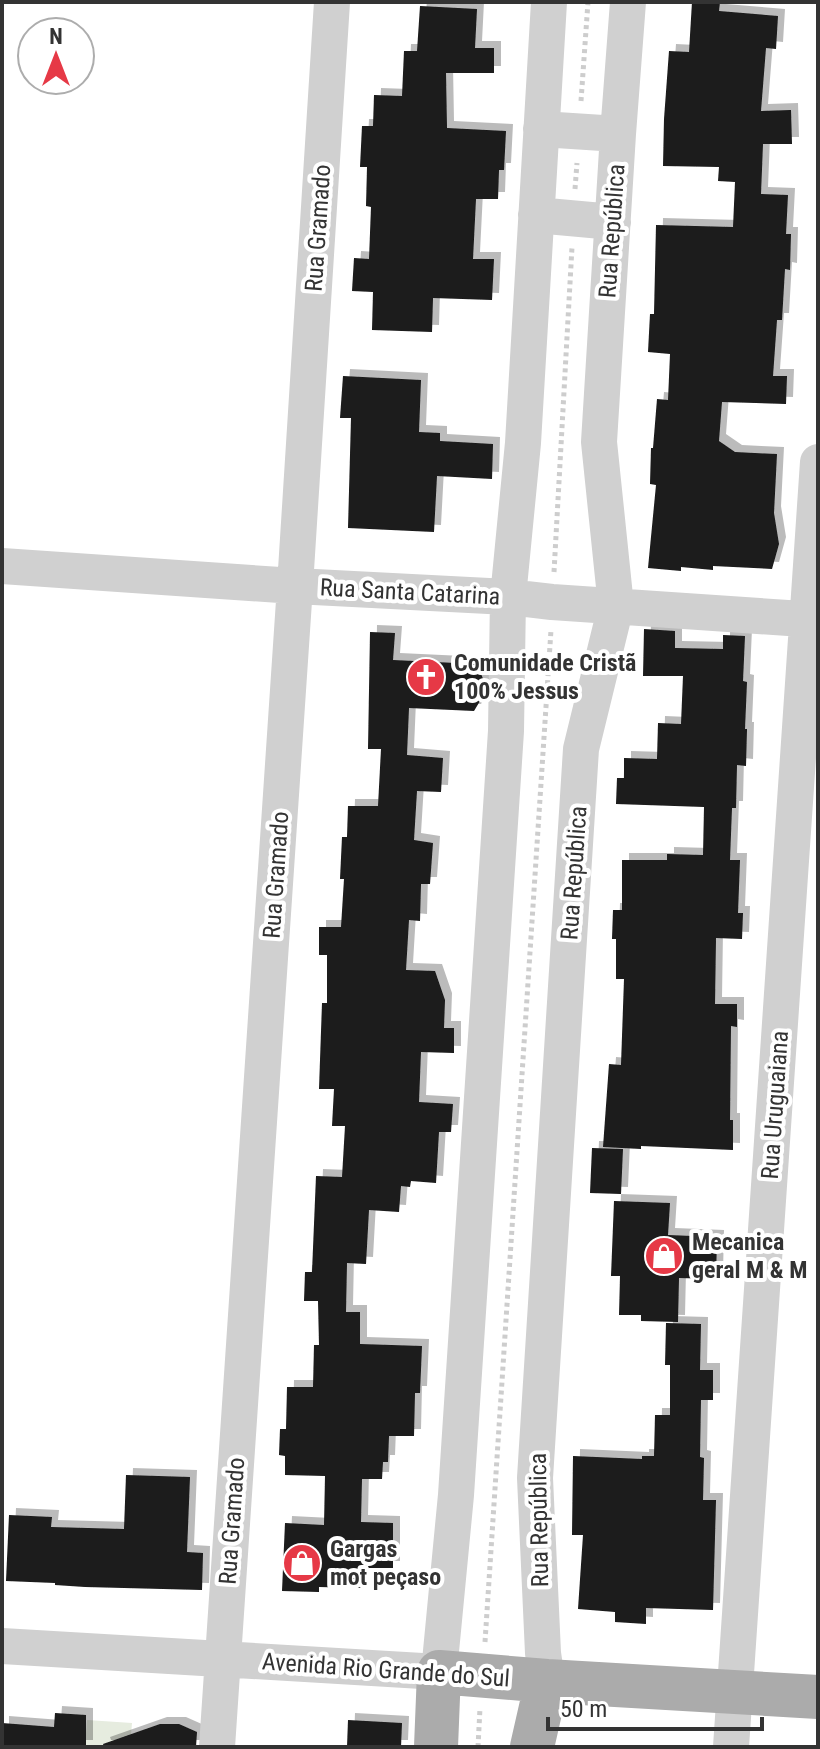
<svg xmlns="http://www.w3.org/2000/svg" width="820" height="1749" viewBox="0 0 820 1749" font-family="'Roboto Condensed',sans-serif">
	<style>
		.green { fill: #e6ecdf }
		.building { fill: #1a1a1a; filter: url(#shadow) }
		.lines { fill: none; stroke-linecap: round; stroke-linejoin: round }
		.path { stroke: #cdcdcd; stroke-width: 5; stroke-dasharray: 4 4; stroke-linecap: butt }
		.minor { stroke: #d0d0d0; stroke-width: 36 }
		.major { stroke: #ababab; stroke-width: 44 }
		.labels { text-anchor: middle; stroke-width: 8; stroke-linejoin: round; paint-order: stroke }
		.street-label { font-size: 24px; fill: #333; stroke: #fff }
		.poi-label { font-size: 24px; font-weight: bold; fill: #333; stroke: #fff; text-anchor: start }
	</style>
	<defs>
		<filter id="shadow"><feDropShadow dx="7" dy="-7" stdDeviation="0" flood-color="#0004"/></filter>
	</defs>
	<rect width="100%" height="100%" fill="#fff"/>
	<path class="green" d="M 87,1720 L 132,1723 L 130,1747 L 85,1747 Z"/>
	<path class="building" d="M 692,2 L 720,2 L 719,11 L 778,16 L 776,49 L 766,48 L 761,111 L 791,110 L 792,144 L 763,144 L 761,194 L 788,195 L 786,234 L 791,234 L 790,270 L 785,269 L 782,320 L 777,320 L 773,376 L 787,376 L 786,404 L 722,402 L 719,441 L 735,452 L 777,454 L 774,513 L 779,544 L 772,569 L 713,566 L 713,570 L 681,567 L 681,571 L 648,568 L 656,485 L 650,484 L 651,448 L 653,448 L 657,399 L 668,400 L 670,354 L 648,352 L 650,314 L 654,314 L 656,225 L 733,227 L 735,182 L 718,181 L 719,167 L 663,166 L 664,119 L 669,51 L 689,52 Z
		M 420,6 L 477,9 L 475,48 L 494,48 L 494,73 L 446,73 L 447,128 L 506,131 L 504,170 L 499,170 L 498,199 L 476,199 L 473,259 L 494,259 L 492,300 L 433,298 L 432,332 L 372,330 L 373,292 L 352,291 L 354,258 L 369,259 L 371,207 L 366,206 L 367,167 L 360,167 L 362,126 L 373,126 L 374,95 L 402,96 L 404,51 L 417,51 Z
		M 343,376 L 421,380 L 419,432 L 440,433 L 440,441 L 493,444 L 492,479 L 437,476 L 434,532 L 348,528 L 351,418 L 340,418 Z
		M 644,629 L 675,631 L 675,648 L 723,649 L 723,635 L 745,636 L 743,681 L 747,682 L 745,729 L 747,729 L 746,766 L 737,765 L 736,808 L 732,808 L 730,860 L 740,860 L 738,913 L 743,913 L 742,939 L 716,938 L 715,1004 L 737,1004 L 737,1027 L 731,1026 L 730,1120 L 733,1120 L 733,1150 L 641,1146 L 641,1149 L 603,1147 L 609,1064 L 621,1065 L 624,979 L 616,979 L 616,939 L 612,939 L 613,910 L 622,910 L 622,860 L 667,860 L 667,854 L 703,855 L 704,807 L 616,804 L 617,778 L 624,778 L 624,758 L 657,759 L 658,723 L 681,724 L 683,676 L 643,676 Z
		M 370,632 L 395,633 L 393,660 L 477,664 L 486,686 L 486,691 L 474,711 L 409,708 L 407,755 L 443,758 L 441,792 L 417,791 L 414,840 L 433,843 L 430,884 L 421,884 L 420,921 L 409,920 L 406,970 L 435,971 L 445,1000 L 444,1028 L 454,1028 L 454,1053 L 421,1052 L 419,1102 L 453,1104 L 451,1132 L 439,1132 L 436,1183 L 411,1181 L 410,1187 L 401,1186 L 399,1212 L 369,1210 L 366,1264 L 347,1263 L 346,1312 L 360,1312 L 360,1344 L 422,1346 L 420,1393 L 415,1393 L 414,1436 L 389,1436 L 388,1462 L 383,1462 L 382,1479 L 362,1479 L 361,1522 L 393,1523 L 393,1568 L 362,1568 L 361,1588 L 319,1587 L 319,1592 L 282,1591 L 285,1523 L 324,1525 L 325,1476 L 285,1475 L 285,1456 L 279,1455 L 280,1429 L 286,1429 L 287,1387 L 313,1387 L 314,1345 L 319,1345 L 318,1301 L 304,1301 L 305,1272 L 312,1272 L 316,1176 L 342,1177 L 345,1126 L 332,1126 L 334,1089 L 319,1089 L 322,1003 L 327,1003 L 327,955 L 319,955 L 319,927 L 341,927 L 344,879 L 340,879 L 342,837 L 347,837 L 348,806 L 378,806 L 381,749 L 368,749 Z
		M 592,1148 L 623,1149 L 621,1194 L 590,1193 Z
		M 614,1201 L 670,1203 L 668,1235 L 717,1237 L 716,1279 L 679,1278 L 678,1322 L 641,1321 L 641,1315 L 619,1315 L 620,1276 L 611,1276 Z
		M 666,1323 L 701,1324 L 700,1370 L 713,1370 L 713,1400 L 701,1400 L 700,1457 L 704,1458 L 703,1500 L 716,1500 L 713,1610 L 646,1608 L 646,1624 L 615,1622 L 615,1612 L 578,1609 L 583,1535 L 572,1535 L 573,1456 L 642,1459 L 642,1456 L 654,1456 L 655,1415 L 670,1415 L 670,1365 L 665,1365 Z
		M 126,1475 L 190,1477 L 187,1552 L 203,1553 L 202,1590 L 85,1587 L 55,1585 L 55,1583 L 6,1581 L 9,1515 L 52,1517 L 51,1527 L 124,1529 Z
		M 55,1713 L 86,1715 L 86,1747 L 2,1747 L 2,1723 L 54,1727 Z
		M 348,1720 L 402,1723 L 401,1747 L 347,1747 Z
		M 160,1724 L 179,1724 L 197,1732 L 196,1747 L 104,1747 L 103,1744 Z"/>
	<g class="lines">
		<path class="path" d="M 581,101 L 588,2
			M 575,189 L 577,163
			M 554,572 L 572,247
			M 485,1642 L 551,630
			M 478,1747 L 480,1708"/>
		<path class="minor" d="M 541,129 L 618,134
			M 536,215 L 613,222
			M 2,566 L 295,586 L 508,597 L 552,602 L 818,620
			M 2,1646 L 439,1672 L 456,1495 L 506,731 L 508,597 L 523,443 L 549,2
			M 547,1681 L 543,1653 L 535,1478 L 581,749 L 616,606 L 599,442 L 618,134 L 628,2
			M 217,1747 L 295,586 L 332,2
			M 731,1747 L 818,462"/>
		<path class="major" d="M 436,1747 L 439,1672 L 547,1681 L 818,1697
			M 532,1747 L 547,1681"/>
	</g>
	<defs>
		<g id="church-disc" transform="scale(2)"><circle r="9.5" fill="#e63946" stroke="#fff"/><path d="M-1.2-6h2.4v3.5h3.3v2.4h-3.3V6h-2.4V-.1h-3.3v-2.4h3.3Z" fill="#fff"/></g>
		<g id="shop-disc" transform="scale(2)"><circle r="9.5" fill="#e63946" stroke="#fff"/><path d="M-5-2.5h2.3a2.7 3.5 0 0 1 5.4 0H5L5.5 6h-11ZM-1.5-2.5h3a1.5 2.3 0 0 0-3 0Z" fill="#fff"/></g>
	</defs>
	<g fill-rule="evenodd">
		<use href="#church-disc" x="426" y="677"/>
		<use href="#shop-disc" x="664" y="1256"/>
		<use href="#shop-disc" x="302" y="1563"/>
	</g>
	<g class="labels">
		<g class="street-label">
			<text transform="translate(318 228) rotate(-86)" y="8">Rua Gramado</text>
			<text transform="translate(612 231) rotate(-86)" y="8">Rua República</text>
			<text transform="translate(410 592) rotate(3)" y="8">Rua Santa Catarina</text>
			<text transform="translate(574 873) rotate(-86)" y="8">Rua República</text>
			<text transform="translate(276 875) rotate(-86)" y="8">Rua Gramado</text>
			<text transform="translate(775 1105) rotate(-86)" y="8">Rua Uruguaiana</text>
			<text transform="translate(539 1520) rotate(-91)" y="8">Rua República</text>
			<text transform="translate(232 1521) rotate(-86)" y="8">Rua Gramado</text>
			<text transform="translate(386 1670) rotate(4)" y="8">Avenida Rio Grande do Sul</text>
		</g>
		<g class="poi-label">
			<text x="454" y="671">Comunidade Cristã<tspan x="454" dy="28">100% Jessus</tspan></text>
			<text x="692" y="1250">Mecanica<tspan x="692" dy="28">geral M &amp; M</tspan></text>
			<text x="330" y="1557">Gargas<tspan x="330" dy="28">mot peçaso</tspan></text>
		</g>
	</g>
	<rect width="820" height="1749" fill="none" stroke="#333333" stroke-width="8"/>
	<g transform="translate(56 56)"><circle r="38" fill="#ffffff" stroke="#adadad" stroke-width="2"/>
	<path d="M0-6L14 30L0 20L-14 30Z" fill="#e63946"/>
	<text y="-12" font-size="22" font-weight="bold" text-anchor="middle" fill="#333333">N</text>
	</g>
	<path d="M548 1717v12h214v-12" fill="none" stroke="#333333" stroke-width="4"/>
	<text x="560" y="1717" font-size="24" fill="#333333" stroke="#ffffff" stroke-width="6" paint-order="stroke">50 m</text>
</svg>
